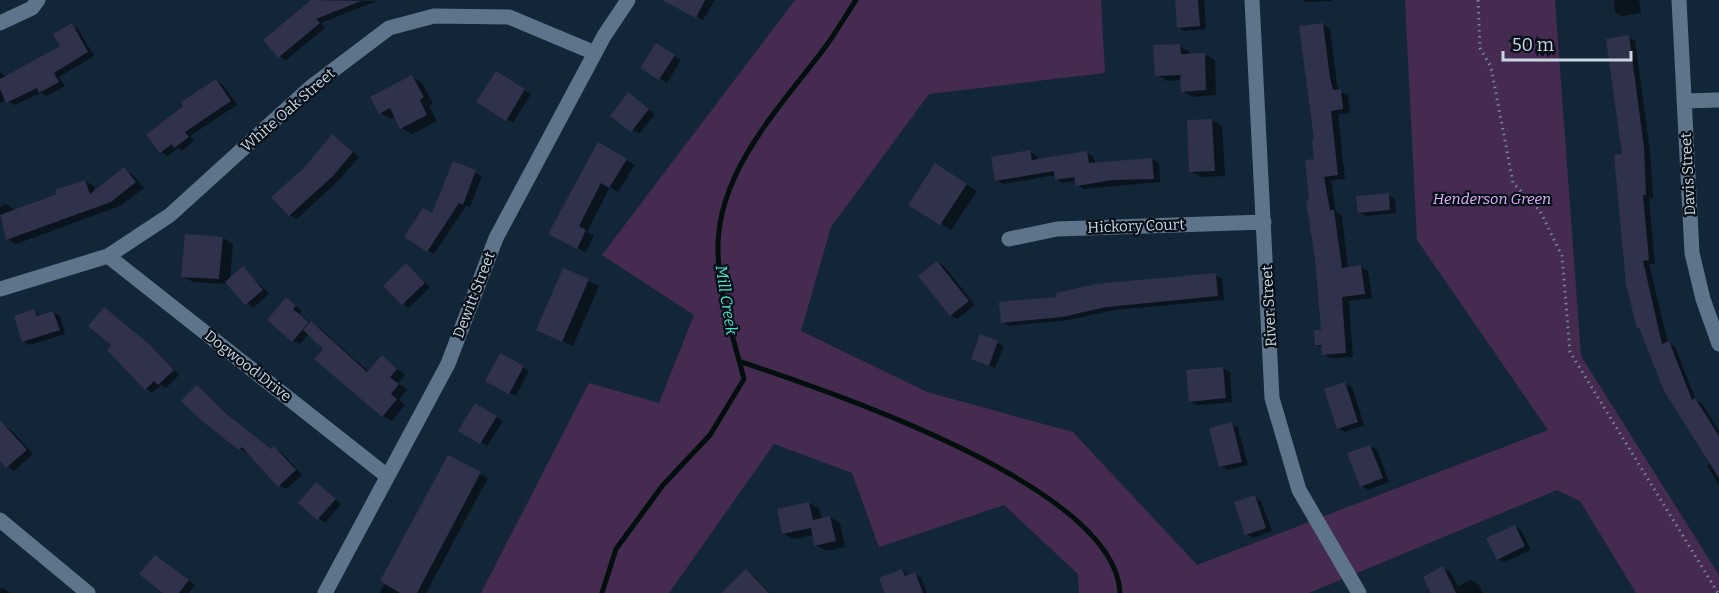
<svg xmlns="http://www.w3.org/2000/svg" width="1719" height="593" viewBox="0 0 1719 593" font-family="Bitter,serif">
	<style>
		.green { fill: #462b51 }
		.shadow { fill: #0007 }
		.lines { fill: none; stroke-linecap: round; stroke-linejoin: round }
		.stream { stroke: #030f0d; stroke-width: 5 }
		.building { fill: #30314a }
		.path { stroke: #758694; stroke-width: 3; stroke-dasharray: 1.5 4.5; stroke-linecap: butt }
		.minor { stroke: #5e748b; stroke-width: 15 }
		.labels { text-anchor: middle; stroke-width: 4.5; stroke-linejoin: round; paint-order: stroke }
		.street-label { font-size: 15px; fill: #cad7e3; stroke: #060e17 }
		.park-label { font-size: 15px; font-style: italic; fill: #e3b3f8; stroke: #060e17 }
		.water-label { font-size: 16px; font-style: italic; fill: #47e5cd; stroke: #060e17 }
	</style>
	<rect width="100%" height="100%" fill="#122638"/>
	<path class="green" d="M 795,0 L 1101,0 L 1105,73 L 929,94 L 831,227 L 801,331 L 927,392 L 1073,432 L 1197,565 L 1548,430 L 1417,240 L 1405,0 L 1555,0 L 1581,356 L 1719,575 L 1719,593 L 1636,593 L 1580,501 L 1557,490 L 1309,593 L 1079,593 L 1078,574 L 1004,505 L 879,547 L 852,473 L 774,444 L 669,593 L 481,593 L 589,383 L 659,403 L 694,315 L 602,255 Z"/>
	<path class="shadow" d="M 313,0 L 377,1 L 321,23 L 325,28 L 285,61 L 265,40 Z
		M 683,0 L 715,0 L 703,20 L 679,7 Z
		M 1176,0 L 1204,0 L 1206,29 L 1185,31 L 1178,27 Z
		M 1303,0 L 1333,0 L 1333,1 L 1306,2 Z
		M 1614,0 L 1639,0 L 1641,13 L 1622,16 L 1615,12 Z
		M 1323,24 L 1330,29 L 1337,84 L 1339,91 L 1348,95 L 1350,113 L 1338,114 L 1345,179 L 1331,180 L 1336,212 L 1342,216 L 1348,268 L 1361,267 L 1368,271 L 1372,298 L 1349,301 L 1353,357 L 1331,358 L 1323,354 L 1323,348 L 1316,344 L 1322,331 L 1310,202 L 1316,160 Z
		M 72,25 L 78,29 L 94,56 L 59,77 L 65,86 L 47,96 L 41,93 L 14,105 L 6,100 L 0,103 L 0,72 L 6,77 L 62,47 Z
		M 1629,37 L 1635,41 L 1650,151 L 1653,198 L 1649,198 L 1655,264 L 1649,264 L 1668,343 L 1675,347 L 1696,400 L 1702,403 L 1719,431 L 1719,485 L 1707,466 L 1712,463 L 1638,328 L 1622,198 L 1618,196 L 1616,156 L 1624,156 Z
		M 656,45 L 681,60 L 667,83 L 642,68 Z
		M 1179,46 L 1190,52 L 1190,55 L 1204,54 L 1215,60 L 1216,95 L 1193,97 L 1182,91 L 1182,80 L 1167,81 L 1157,75 Z
		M 496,73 L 531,94 L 513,123 L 478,102 Z
		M 412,77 L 422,83 L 433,103 L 429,106 L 437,121 L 412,134 L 401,128 L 395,116 L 391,119 L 380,113 Z
		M 216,81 L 223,85 L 237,105 L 190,136 L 194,141 L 182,151 L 178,148 L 168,156 L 161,152 Z
		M 635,98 L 655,114 L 639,134 L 612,115 Z
		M 1212,120 L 1222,126 L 1225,176 L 1201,177 L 1191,171 Z
		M 339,140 L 359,157 L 340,179 L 297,219 L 290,215 L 273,197 Z
		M 599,144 L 635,165 L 618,192 L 610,187 L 587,232 L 594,236 L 586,252 L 558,239 Z
		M 1030,152 L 1037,156 L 1038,161 L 1087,153 L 1094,157 L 1095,164 L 1152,159 L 1159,163 L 1160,182 L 1084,189 L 1077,185 L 1076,181 L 1063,183 L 1056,179 L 1056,175 L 1003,184 L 996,180 Z
		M 454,163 L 482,176 L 470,207 L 466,206 L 434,254 L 406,237 L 433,215 Z
		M 124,169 L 132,174 L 144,188 L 120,206 L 16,244 L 8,239 L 0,219 L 0,207 L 6,204 L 16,211 L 59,195 L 85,181 L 94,186 L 95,192 Z
		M 946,171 L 977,191 L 951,230 L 910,204 Z
		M 1388,195 L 1395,199 L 1396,213 L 1366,216 L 1359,212 Z
		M 223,238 L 233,244 L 230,280 L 243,268 L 269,294 L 253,308 L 228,284 L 193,282 L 183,276 Z
		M 937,262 L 944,266 L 975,305 L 957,319 L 951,315 Z
		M 406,265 L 430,287 L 409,308 L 403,304 Z
		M 563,270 L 599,286 L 573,346 L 537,330 Z
		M 1216,275 L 1222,279 L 1224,300 L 1114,310 L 1069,320 L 1009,326 L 1002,322 L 1059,298 Z
		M 287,299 L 302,311 L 299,314 L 320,328 L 369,372 L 382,357 L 405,375 L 398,383 L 407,390 L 399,400 L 405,405 L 392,421 L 383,416 L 309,334 L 300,344 L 293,341 Z
		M 34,311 L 41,316 L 53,312 L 60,316 L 65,334 L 30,345 L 23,341 Z
		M 111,313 L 156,351 L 179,375 L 166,388 L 161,385 L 152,393 L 146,389 L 113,345 Z
		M 997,343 L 1004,346 L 995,368 L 972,358 Z
		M 500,355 L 529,371 L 516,396 L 487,381 Z
		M 1223,368 L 1230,372 L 1232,402 L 1197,405 L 1190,401 Z
		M 1345,384 L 1352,387 L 1364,425 L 1345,432 L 1339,428 Z
		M 198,387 L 235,421 L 272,450 L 274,448 L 281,452 L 302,475 L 286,489 L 279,485 L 248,451 L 247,453 L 240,449 L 203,420 Z
		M 475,405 L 503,421 L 487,446 L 460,430 Z
		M 0,423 L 9,428 L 33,454 L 14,471 L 0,459 Z
		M 1232,424 L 1238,428 L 1248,465 L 1227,470 L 1221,466 Z
		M 1370,446 L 1377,450 L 1389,482 L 1368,490 L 1362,486 Z
		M 449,458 L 488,478 L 426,593 L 380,593 Z
		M 323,488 L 341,504 L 325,523 L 300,503 Z
		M 1255,497 L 1261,501 L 1272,531 L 1253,538 L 1246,534 Z
		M 809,503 L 819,509 L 822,519 L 830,517 L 840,523 L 845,547 L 826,551 L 816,545 L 814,535 L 793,539 L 783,533 Z
		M 1514,526 L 1521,530 L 1531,550 L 1504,562 L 1498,559 Z
		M 162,561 L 195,585 L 189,593 L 165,593 Z
		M 1442,568 L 1451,573 L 1458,586 L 1471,580 L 1479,585 L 1483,593 L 1433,593 Z
		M 902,570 L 909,576 L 915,574 L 921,578 L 927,593 L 887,593 Z
		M 746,571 L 753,575 L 770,593 L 723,593 Z
		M 1,587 L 10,593 L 0,593 Z"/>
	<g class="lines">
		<path class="stream" d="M 739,361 C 827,391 1116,486 1120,593
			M 602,593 L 616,549 L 663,485 L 710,435 L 744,379 C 733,336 717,290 718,244 C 720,167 783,104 826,46 C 837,31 846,15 856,0"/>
	</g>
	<path class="building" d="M 311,0 L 361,1 L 316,19 L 320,23 L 278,58 L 263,40 Z
		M 662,0 L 705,0 L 696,18 Z
		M 1175,0 L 1198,0 L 1200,26 L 1177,28 Z
		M 72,23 L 88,52 L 54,73 L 59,82 L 39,93 L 37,88 L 6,103 L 0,89 L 0,79 L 60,46 L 53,34 Z
		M 1323,23 L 1330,78 L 1333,90 L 1341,89 L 1343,109 L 1331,111 L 1338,175 L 1324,177 L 1330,210 L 1334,210 L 1342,268 L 1361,265 L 1365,294 L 1342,297 L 1346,353 L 1322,355 L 1321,345 L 1315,345 L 1314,330 L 1321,330 L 1315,259 L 1306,201 L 1309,200 L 1305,160 L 1314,159 L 1312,140 L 1314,139 L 1299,26 Z
		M 1629,35 L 1644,147 L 1646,195 L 1643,195 L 1649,260 L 1643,261 L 1662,344 L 1669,341 L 1692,400 L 1695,398 L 1719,436 L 1719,478 L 1664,391 L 1639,328 L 1637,329 L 1626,284 L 1614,155 L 1622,154 L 1606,39 Z
		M 656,43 L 675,55 L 659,80 L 640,68 Z
		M 1180,44 L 1181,54 L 1205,53 L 1206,90 L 1181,92 L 1180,75 L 1155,76 L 1153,45 Z
		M 496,71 L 525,89 L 506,121 L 476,102 Z
		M 412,75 L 424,97 L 420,100 L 427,115 L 400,129 L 390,108 L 379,114 L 370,97 Z
		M 216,79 L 231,101 L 185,132 L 189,137 L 174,148 L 172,144 L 160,153 L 146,135 L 183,106 L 181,102 Z
		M 628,92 L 649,109 L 631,132 L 610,116 Z
		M 1212,119 L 1215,171 L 1189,172 L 1187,120 Z
		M 332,134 L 353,152 L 333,176 L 289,216 L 271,197 L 304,168 Z
		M 598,142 L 627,159 L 609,188 L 601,183 L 579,226 L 586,230 L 577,249 L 548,234 Z
		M 1030,150 L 1032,160 L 1087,151 L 1089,163 L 1152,158 L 1154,179 L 1113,180 L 1076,186 L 1074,177 L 1055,180 L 1054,171 L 995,181 L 991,157 Z
		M 453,161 L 476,170 L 463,205 L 459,203 L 427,252 L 404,237 L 423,208 L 432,213 Z
		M 935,163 L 967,184 L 940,225 L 908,205 Z
		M 124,167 L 136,182 L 111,202 L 6,240 L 0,215 L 57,194 L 55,190 L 85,180 L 90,194 Z
		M 1389,193 L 1390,210 L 1358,213 L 1356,196 Z
		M 185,234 L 223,237 L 219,279 L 181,277 Z
		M 937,261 L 969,301 L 950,316 L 918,276 Z
		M 406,263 L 425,283 L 402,305 L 383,286 Z
		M 243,266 L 263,290 L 245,305 L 225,282 Z
		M 563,268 L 589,279 L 562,342 L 536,330 Z
		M 1216,273 L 1218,296 L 1107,307 L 1062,317 L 1001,323 L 999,302 L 1057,297 L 1056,293 L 1096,284 Z
		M 286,297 L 296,306 L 293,309 L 309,322 L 292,342 L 267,320 Z
		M 104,307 L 150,345 L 174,370 L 158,385 L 154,381 L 145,390 L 107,350 L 111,345 L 88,326 Z
		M 34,309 L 37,316 L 53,311 L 60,330 L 22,342 L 14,316 Z
		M 311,321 L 367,372 L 382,355 L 397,369 L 390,377 L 399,384 L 391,394 L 397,399 L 382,417 L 314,359 L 323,349 L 303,330 Z
		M 980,334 L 998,341 L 989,366 L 971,359 Z
		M 500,353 L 524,366 L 509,394 L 485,381 Z
		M 1223,367 L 1226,398 L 1189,402 L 1186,370 Z
		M 1345,382 L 1358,422 L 1337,429 L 1324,389 Z
		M 197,385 L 228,415 L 271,449 L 274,446 L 296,470 L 278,487 L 242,447 L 239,450 L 202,421 L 181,401 Z
		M 475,403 L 497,416 L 480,444 L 458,431 Z
		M 0,420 L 27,450 L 6,468 L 0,461 Z
		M 1232,422 L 1242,462 L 1219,467 L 1209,428 Z
		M 1370,445 L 1383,478 L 1360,487 L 1347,453 Z
		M 448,455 L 481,472 L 417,593 L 400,593 L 380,581 Z
		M 316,482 L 336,499 L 317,520 L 298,503 Z
		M 1255,495 L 1266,528 L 1245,535 L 1234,502 Z
		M 809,502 L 813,520 L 830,516 L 836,541 L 814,546 L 811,528 L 782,534 L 777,509 Z
		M 1515,525 L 1525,546 L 1497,560 L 1486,538 Z
		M 155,555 L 189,580 L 179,593 L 163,593 L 139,574 Z
		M 1443,566 L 1456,593 L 1431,593 L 1423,577 Z
		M 746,569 L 769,593 L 721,593 Z
		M 902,569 L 905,576 L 915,572 L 923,593 L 885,593 L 879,578 Z"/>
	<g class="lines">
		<path class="path" d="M 1478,0 L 1480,48 L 1491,67 L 1513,183 L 1540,211 L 1562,256 L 1570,352 L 1718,593"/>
		<path class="minor" d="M 1252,0 L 1272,398 L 1299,490 L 1359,593
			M 1679,0 L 1692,253 L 1703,299 L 1719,344
			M 0,23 L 32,8 L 38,0
			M 1684,101 L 1719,100
			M 1009,239 L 1057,229 L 1264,222
			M 108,256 L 387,476
			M 0,289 L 108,256 L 170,215 L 311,87 L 389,28 L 434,16 L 509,17 L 595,53
			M 0,520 L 88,593
			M 325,593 L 448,364 L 496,238 L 604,36 L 628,0"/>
	</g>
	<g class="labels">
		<g class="street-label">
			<text transform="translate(288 110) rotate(-41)" y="5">White Oak Street</text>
			<text transform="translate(1688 174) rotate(-93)" y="5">Davis Street</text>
			<text transform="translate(1136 226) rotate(-2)" y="5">Hickory Court</text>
			<text transform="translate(474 295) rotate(-69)" y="5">Dewitt Street</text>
			<text transform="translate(1269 306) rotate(-93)" y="5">River Street</text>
			<text transform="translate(248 366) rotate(38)" y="5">Dogwood Drive</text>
		</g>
		<g class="park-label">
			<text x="1492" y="204">Henderson Green</text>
		</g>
		<g class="water-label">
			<text transform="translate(727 300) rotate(81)" y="6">Mill Creek</text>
		</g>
	</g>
	<path d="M1503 51v9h128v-9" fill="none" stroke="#cad7e3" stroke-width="3"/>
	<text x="1512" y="51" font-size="18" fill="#cad7e3" stroke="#060e17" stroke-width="4.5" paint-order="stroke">50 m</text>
</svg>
